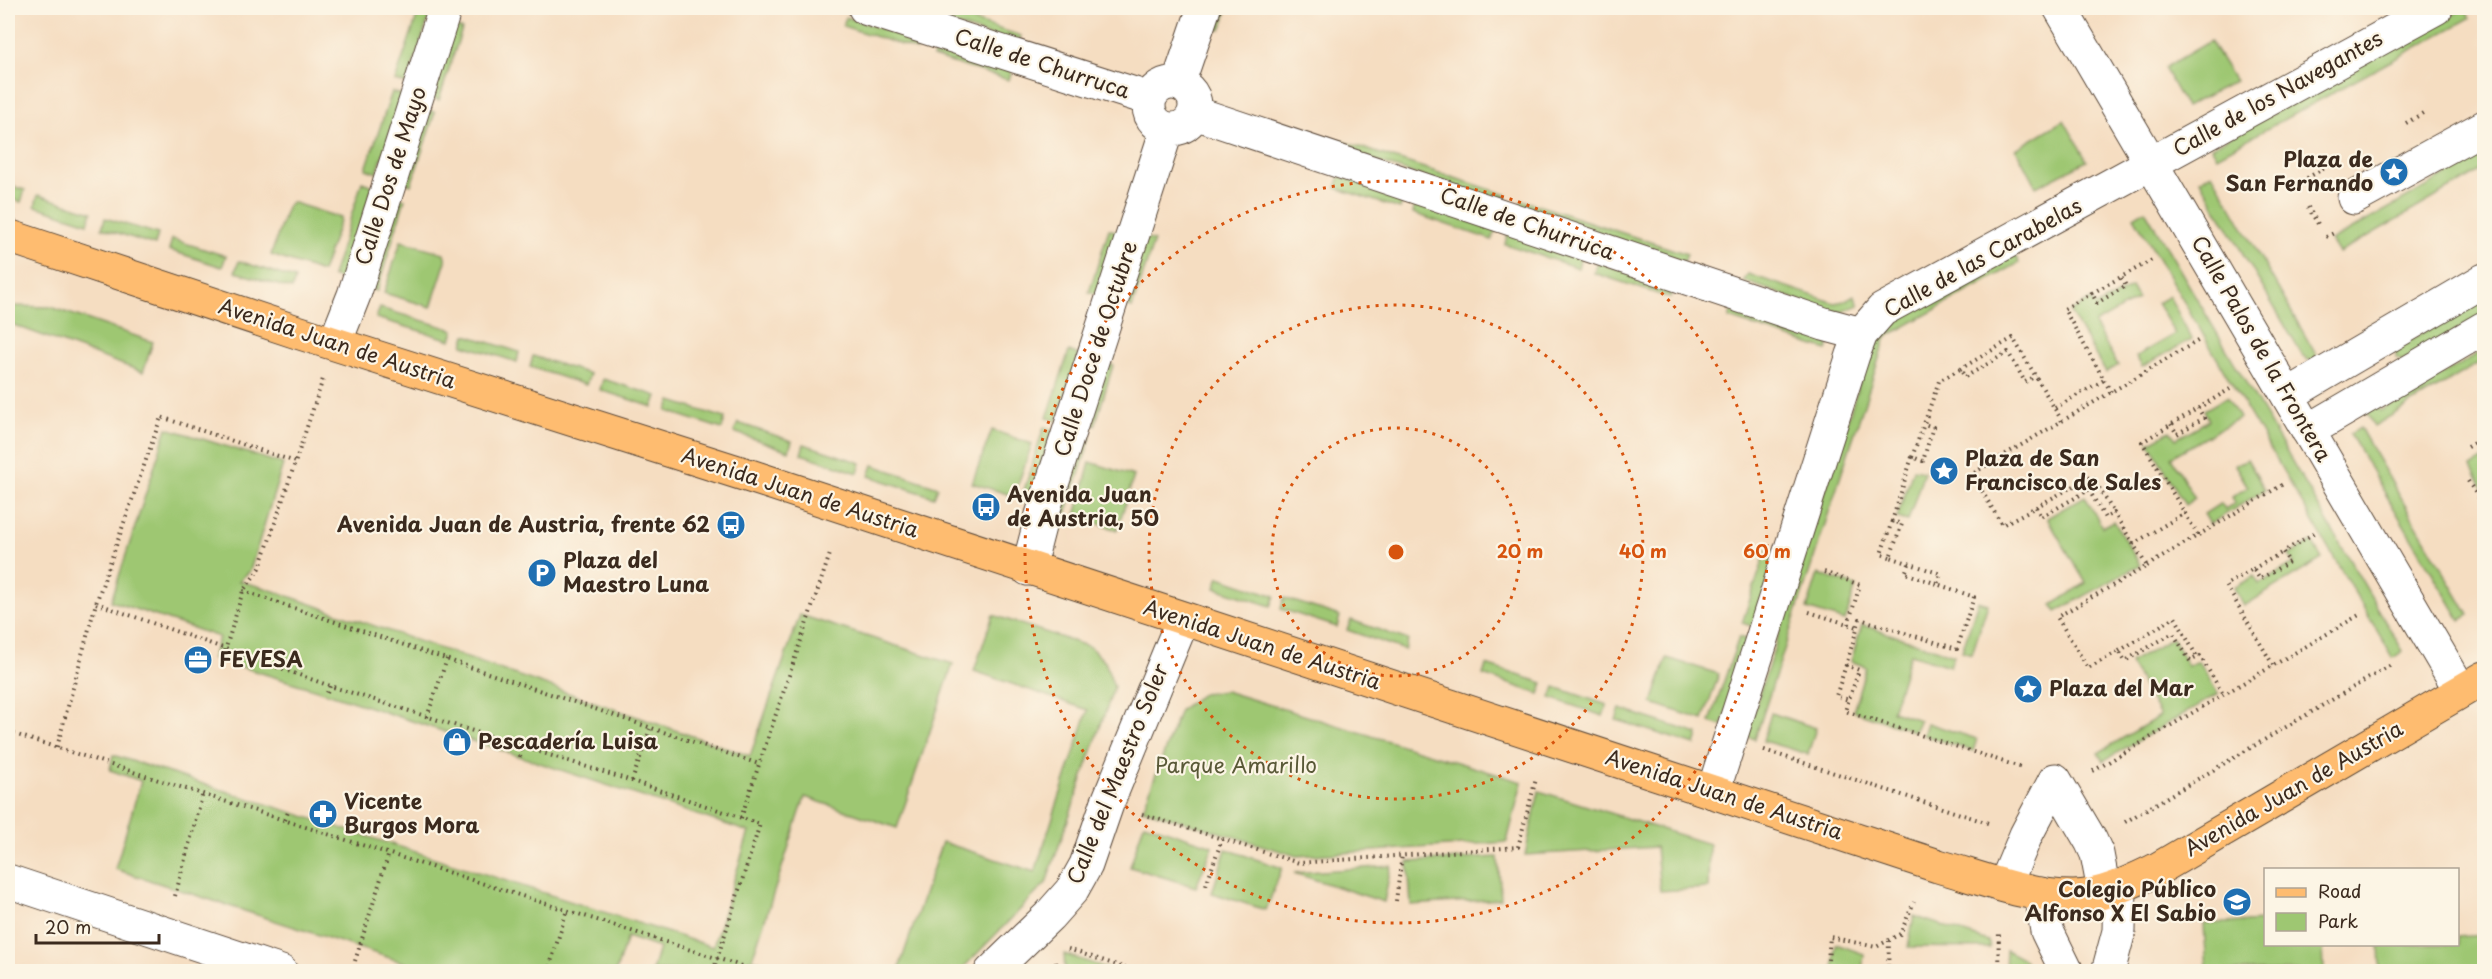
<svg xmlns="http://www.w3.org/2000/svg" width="2492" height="979" viewBox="0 0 2492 979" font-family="'Playpen Sans',sans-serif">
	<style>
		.green { fill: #9ec772; stroke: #6c7848; stroke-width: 1.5 }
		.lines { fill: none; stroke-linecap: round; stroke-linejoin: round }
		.minor-casing { stroke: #574536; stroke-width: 35 }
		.major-casing { stroke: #574536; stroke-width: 35 }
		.path { stroke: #574536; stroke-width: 4; stroke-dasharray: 1.5 4.5; stroke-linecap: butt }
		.minor { stroke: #fff; stroke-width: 33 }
		.major { stroke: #febc70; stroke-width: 33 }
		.ring { fill: none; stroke: #d7540e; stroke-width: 3; stroke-dasharray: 3 6 }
		.labels { text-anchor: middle; stroke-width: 4.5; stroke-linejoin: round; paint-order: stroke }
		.street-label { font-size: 21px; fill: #3b2a1e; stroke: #fcf5e5 }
		.poi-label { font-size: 21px; font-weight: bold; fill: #3b2a1e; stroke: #fcf5e5; text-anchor: start }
		.park-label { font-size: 21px; fill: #595937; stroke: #fcf5e5 }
		.centre { fill: #d7540e; stroke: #fcf5e5; stroke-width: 3 }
		.ring-label { font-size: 18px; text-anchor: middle; font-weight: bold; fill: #d7540e; stroke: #fcf5e5; stroke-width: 4.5; stroke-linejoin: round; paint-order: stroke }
	</style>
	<rect width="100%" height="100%" fill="#fcf5e5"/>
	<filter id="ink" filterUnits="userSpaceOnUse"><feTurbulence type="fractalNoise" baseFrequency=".0167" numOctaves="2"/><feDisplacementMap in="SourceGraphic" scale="12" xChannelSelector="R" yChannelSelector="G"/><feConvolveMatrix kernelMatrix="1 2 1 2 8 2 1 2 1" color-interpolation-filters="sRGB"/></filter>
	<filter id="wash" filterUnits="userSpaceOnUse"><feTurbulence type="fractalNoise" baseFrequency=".008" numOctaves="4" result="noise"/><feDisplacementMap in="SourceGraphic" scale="24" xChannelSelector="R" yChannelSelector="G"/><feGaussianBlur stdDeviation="1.35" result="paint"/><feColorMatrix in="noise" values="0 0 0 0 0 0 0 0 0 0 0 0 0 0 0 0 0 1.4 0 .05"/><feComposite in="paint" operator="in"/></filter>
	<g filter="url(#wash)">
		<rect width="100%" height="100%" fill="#f5ddc1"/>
		<path class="green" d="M 420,8 L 432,8 L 407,84 L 395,81 Z
			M 1219,8 L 1228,8 L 1221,30 L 1212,28 Z
			M 2465,8 L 2470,18 L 2217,156 L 2211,147 Z
			M 944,11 L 1021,36 L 1018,45 L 941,20 Z
			M 846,17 L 920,41 L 917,50 L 843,26 Z
			M 452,26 L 462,29 L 439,100 L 429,97 Z
			M 2210,41 L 2235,81 L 2186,107 L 2164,68 Z
			M 936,47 L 1012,70 L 1009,80 L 933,57 Z
			M 392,92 L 403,95 L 377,173 L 366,169 Z
			M 425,109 L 435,112 L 411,185 L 401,181 Z
			M 2064,120 L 2087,161 L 2036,187 L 2016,149 Z
			M 1338,140 L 1507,195 L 1504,203 L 1335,148 Z
			M 2484,154 L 2484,169 L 2339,253 L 2331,241 Z
			M 2212,173 L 2319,360 L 2308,360 L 2302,355 L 2200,180 Z
			M 1340,176 L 1404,197 L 1400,209 L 1336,188 Z
			M 362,182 L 373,186 L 343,280 L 332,276 Z
			M 8,185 L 25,190 L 21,202 L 8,198 Z
			M 38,195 L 92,212 L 88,223 L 35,206 Z
			M 396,196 L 405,199 L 377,291 L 367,288 Z
			M 1522,200 L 1687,254 L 1684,262 L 1519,208 Z
			M 291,202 L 341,218 L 322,272 L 271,255 L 287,207 Z
			M 1416,202 L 1496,229 L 1492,240 L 1413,213 Z
			M 2145,210 L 2403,651 L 2393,658 L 2134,217 Z
			M 105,218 L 158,234 L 155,245 L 102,228 Z
			M 1109,229 L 1118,232 L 1098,295 L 1089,292 Z
			M 1508,232 L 1581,256 L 1578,268 L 1505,244 Z
			M 1144,238 L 1154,241 L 1132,308 L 1122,305 Z
			M 172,239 L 226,256 L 222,267 L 169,250 Z
			M 401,241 L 444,253 L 446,261 L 431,307 L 384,293 Z
			M 2013,252 L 2019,263 L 1886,337 L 1755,739 L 1746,736 L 1871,347 L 1879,331 Z
			M 239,261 L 295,279 L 292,289 L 235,272 Z
			M 1598,262 L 1673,288 L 1670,298 L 1594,273 Z
			M 1748,274 L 1835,303 L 1844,301 L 1854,295 L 1859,305 L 1842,312 L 1832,312 L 1744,281 Z
			M 2131,287 L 2138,299 L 2094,324 L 2118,365 L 2106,373 L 2070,312 L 2091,300 L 2096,307 Z
			M 2169,296 L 2192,339 L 2142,367 L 2136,356 L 2175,334 L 2157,303 Z
			M 2484,297 L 2484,315 L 2402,361 L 2396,358 L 2396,351 L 2400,346 Z
			M 8,306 L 51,307 L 153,342 L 143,372 L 8,323 Z
			M 1733,306 L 1831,338 L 1827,350 L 1729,318 Z
			M 380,308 L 454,330 L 451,340 L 376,318 Z
			M 466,335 L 519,352 L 517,362 L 463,345 Z
			M 2484,350 L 2484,360 L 2374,426 L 2364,409 L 2375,403 L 2380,411 Z
			M 1069,351 L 1079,355 L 1057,421 L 1047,418 Z
			M 533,356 L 590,374 L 586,385 L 530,367 Z
			M 1103,363 L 1113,365 L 1095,425 L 1085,422 Z
			M 603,379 L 657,396 L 653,407 L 600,390 Z
			M 2227,397 L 2239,418 L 2171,457 L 2195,498 L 2185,505 L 2149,443 L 2170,431 L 2176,439 L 2209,420 L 2204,410 Z
			M 671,401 L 725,418 L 722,429 L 667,411 Z
			M 738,423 L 792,441 L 789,451 L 734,432 Z
			M 1044,427 L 1054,430 L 1031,503 L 1021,500 Z
			M 167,428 L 283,464 L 250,571 L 239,581 L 265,588 L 750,756 L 800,615 L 953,664 L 897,828 L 805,797 L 752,959 L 789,971 L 652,971 L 659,948 L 627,937 L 616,971 L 430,971 L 115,869 L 141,781 L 110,770 L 113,755 L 713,947 L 749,832 L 327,693 L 212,658 L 219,637 L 111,601 Z
			M 2360,428 L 2469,615 L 2460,620 L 2350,434 Z
			M 992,430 L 1032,444 L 1014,496 L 972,483 Z
			M 1080,434 L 1091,437 L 1066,514 L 1055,511 Z
			M 804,444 L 861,463 L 858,473 L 801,454 Z
			M 2247,459 L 2265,490 L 2210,524 L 2204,514 L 2221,503 L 2225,509 L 2235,503 L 2232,497 L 2248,487 L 2235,465 Z
			M 2484,459 L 2484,490 L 2471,467 Z
			M 1090,462 L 1134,476 L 1117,530 L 1076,516 Z
			M 873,465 L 938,487 L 934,497 L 869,476 Z
			M 1913,469 L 1924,471 L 1908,521 L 1897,518 Z
			M 2085,496 L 2102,527 L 2114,521 L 2140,565 L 2056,612 L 2052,605 L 2086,583 L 2047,518 Z
			M 2312,542 L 2322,559 L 2244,606 L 2234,588 L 2254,576 L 2259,584 L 2294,563 L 2289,555 Z
			M 1767,549 L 1780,553 L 1755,627 L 1742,623 Z
			M 1818,574 L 1856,586 L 1845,621 L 1807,609 Z
			M 1219,577 L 1275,596 L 1271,606 L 1215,588 Z
			M 1284,598 L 1340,616 L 1337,627 L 1281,609 Z
			M 1978,601 L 1988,604 L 1972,654 L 1962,651 Z
			M 993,615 L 1090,647 L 1105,662 L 1114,687 L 1046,883 L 960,971 L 898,971 L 942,842 L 1035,872 L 1088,710 L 974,671 Z
			M 1351,620 L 1408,640 L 1405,650 L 1347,630 Z
			M 1862,625 L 1954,655 L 1950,666 L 1910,654 L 1892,711 L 1920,720 L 1914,731 L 1853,711 L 1866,667 L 1851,661 Z
			M 1739,637 L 1751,641 L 1722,726 L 1710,722 Z
			M 2172,638 L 2188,666 L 2199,661 L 2218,694 L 2103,761 L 2098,753 L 2160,716 L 2130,663 Z
			M 1667,658 L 1719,674 L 1703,720 L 1652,703 Z
			M 1486,665 L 1543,683 L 1539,694 L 1483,675 Z
			M 1555,687 L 1607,705 L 1603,716 L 1551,698 Z
			M 1225,691 L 1522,782 L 1507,842 L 1297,856 L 1143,809 L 1180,710 L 1202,694 Z
			M 1620,709 L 1698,734 L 1695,745 L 1616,720 Z
			M 1771,713 L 1816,728 L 1808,754 L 1763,741 Z
			M 1927,723 L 1977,739 L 1973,751 L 1923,735 Z
			M 1539,791 L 1709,844 L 1708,888 L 1660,891 L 1656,847 L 1525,855 Z
			M 1144,823 L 1213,846 L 1196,887 L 1130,867 Z
			M 1226,849 L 1282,868 L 1266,910 L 1212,893 Z
			M 1498,857 L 1501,899 L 1411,905 L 1408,862 Z
			M 1391,866 L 1384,902 L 1294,873 Z
			M 1914,916 L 1988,941 L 1990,948 L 1908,947 Z
			M 2265,921 L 2266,944 L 2323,945 L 2324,971 L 2207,971 L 2204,924 Z
			M 2484,935 L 2484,971 L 2380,971 L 2379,945 L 2458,944 L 2458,937 Z
			M 1836,944 L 1864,954 L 1862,971 L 1833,971 Z
			M 2006,950 L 2023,959 L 2031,971 L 2005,971 Z
			M 1064,954 L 1115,971 L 1065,971 Z"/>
	</g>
	<g filter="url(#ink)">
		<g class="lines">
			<g class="minor-casing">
				<path id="minor" d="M 865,8 L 1150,99
					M 2060,8 L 2461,691
					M1149 106a23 23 0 1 1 46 0a23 23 0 1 1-46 0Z
					M 1178,84 L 1204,8
					M 1195,113 L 1824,324 L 1861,334
					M 2354,198 L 2484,127
					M 335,343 L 354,295 L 445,8
					M 2288,395 L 2484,280
					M 2308,431 L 2484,328
					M 1028,569 L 1042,515 L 1167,129
					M 2055,780 L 2091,841 L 2097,854 L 2104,891
					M 1713,792 L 1853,355 L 1861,334 L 1882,310 L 2436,8
					M 8,881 L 281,972
					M 2005,885 L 2026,835 L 2055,780
					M 2041,894 L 2047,931 L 2067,972
					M 991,972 L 1049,916 L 1072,890 L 1086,865 L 1107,804 L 1183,619
					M 2108,972 L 2119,931 L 2120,887"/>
			</g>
			<g class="major-casing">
				<path id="major" d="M 8,236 L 294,331 L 750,476 L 1938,866 C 1981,878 2028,897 2073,897 C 2101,897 2131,882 2156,870 L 2484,678"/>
			</g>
			<path class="path" d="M 2406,123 L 2423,113
				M 2307,178 L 2335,162
				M 2308,207 L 2318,224
				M 2326,237 L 2336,232
				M 2092,293 L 2121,277
				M 1960,369 L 2013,338 L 2062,421 L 1972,474 L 2002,525 L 2036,507 L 2041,517 L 2089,490 L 2105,518 L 2114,513 L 2147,566 L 2057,617 L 2088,668 L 2119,651 L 2125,661 L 2173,633 L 2190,661 L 2200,656 L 2223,694
				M 2111,392 L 2064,309 L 2092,293 L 2097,303 L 2126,286 L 2121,277 L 2154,259
				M 2055,408 L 2104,380
				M 2062,421 L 2201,339
				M 2171,424 L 2177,434 L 2204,418 L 2198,408
				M 2467,447 L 2484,437
				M 1912,457 L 1924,424
				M 2468,481 L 2483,505
				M 2036,507 L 2092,476 L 2114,513
				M 2198,535 L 2142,442 L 2230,389
				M 2133,544 L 2185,513
				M 1890,557 L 1881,554 L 1892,521
				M 1909,564 L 1905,573 L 1937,584
				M 2147,566 L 2285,483
				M 2253,569 L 2283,552
				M 1824,572 L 1860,585 L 1848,624
				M 243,591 L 759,764
				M 96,603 L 330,686 L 632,781 L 760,824 L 713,972
				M 1809,612 L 1857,627
				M 225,651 L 243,591 L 260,568 L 323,379
				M 2119,651 L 2175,617 L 2197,657
				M 1846,665 L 1836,696 L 1849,700
				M 2273,665 L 2226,585 L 2253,569 L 2260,579 L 2289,562 L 2283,552 L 2314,533
				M 327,693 L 330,686
				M 427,717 L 447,659
				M 8,732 L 760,972
				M 57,747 L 96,603 L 161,417 L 296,462
				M 1764,750 L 1991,824
				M 520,757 L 522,748
				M 2020,767 L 1845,711 L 1859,670 L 1846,665 L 1860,619 L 1957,649 L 1974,597 L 1937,584 L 1941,574 L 1890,557 L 1902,524 L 1892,521 L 1912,457 L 1923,461 L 1933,427 L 1924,424 L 1939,381 L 1960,369 L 1965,377 L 2008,352 L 2025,382 L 2036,376
				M 2093,771 L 2361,614
				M 632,781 L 650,729
				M 1142,814 L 1299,863 L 1518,847 L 1536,779
				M 741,818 L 831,551
				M 285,820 L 288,812
				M 2125,822 L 2391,665
				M 1206,885 L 1222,839
				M 175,896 L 203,793
				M 1396,901 L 1402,855
				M 1068,949 L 1138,972
				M 355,961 L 389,853
				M 1056,962 L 1057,972
				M 548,972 L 567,910
				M 1827,972 L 1830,937 L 1876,947 L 1900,934 L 1914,902
				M 1888,972 L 1889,941
				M 1998,972 L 1999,930"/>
			<use href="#minor" class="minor"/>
			<use href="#major" class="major"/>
		</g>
	</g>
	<g class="ring">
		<circle cx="1396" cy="552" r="124"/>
		<circle cx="1396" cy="552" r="247"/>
		<circle cx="1396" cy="552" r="371"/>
	</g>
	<defs>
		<g id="sight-disc" transform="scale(1.5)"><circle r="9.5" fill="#1f6fb2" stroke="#fcf5e5"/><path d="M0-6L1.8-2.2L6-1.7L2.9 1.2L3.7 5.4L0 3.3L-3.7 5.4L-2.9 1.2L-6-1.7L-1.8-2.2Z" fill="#fff"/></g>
		<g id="bus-disc" transform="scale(1.5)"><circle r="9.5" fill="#1f6fb2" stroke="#fcf5e5"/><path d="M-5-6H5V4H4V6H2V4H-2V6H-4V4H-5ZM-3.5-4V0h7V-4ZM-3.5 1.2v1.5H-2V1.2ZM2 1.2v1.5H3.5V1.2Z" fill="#fff"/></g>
		<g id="parking-disc" transform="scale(1.5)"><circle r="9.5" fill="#1f6fb2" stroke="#fcf5e5"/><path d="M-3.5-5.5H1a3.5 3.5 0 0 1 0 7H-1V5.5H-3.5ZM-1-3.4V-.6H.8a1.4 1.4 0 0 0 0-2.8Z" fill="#fff"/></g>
		<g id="office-disc" transform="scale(1.5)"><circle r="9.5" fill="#1f6fb2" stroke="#fcf5e5"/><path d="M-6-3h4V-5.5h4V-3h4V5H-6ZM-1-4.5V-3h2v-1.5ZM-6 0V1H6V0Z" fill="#fff"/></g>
		<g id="shop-disc" transform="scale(1.5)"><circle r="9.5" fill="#1f6fb2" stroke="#fcf5e5"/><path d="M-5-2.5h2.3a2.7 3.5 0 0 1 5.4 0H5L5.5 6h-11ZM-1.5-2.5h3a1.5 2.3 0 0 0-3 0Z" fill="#fff"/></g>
		<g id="pharmacy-disc" transform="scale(1.5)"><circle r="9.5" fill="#1f6fb2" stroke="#fcf5e5"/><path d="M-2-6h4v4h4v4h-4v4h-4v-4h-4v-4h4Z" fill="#fff"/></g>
		<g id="school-disc" transform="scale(1.5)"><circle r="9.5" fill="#1f6fb2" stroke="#fcf5e5"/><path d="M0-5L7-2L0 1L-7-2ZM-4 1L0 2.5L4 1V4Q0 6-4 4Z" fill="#fff"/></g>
	</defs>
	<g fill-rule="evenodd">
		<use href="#sight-disc" x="2394" y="172"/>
		<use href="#sight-disc" x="1944" y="471"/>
		<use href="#bus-disc" x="986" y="507"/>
		<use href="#bus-disc" x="731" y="525"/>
		<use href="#parking-disc" x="542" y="573"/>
		<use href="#office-disc" x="198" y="660"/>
		<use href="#sight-disc" x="2028" y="689"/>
		<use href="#shop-disc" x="457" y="742"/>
		<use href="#pharmacy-disc" x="323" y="814"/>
		<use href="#school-disc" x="2237" y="902"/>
	</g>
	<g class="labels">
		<g class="street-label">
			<text transform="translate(1042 64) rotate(18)" y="7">Calle de Churruca</text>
			<text transform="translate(2278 94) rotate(-29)" y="7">Calle de los Navegantes</text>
			<text transform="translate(391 176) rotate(-72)" y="7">Calle Dos de Mayo</text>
			<text transform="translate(1527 224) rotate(19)" y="7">Calle de Churruca</text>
			<text transform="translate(1983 258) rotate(-29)" y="7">Calle de las Carabelas</text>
			<text transform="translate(337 344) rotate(18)" y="7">Avenida Juan de Austria</text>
			<text transform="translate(1096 349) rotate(-72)" y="7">Calle Doce de Octubre</text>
			<text transform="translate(2261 349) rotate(60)" y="7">Calle Palos de la Frontera</text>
			<text transform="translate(800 493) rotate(18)" y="7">Avenida Juan de Austria</text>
			<text transform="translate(1262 645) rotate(18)" y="7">Avenida Juan de Austria</text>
			<text transform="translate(1118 774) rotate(-68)" y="7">Calle del Maestro Soler</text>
			<text transform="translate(2294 789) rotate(-30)" y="7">Avenida Juan de Austria</text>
			<text transform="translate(1724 795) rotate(18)" y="7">Avenida Juan de Austria</text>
		</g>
		<g class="poi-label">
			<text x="2373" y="167" text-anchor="end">Plaza de<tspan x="2373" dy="24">San Fernando</tspan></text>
			<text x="1965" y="466">Plaza de San<tspan x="1965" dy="24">Francisco de Sales</tspan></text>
			<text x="1007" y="502">Avenida Juan<tspan x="1007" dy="24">de Austria, 50</tspan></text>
			<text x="710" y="532" text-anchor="end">Avenida Juan de Austria, frente 62</text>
			<text x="563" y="568">Plaza del<tspan x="563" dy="24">Maestro Luna</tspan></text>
			<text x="219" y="667">FEVESA</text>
			<text x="2049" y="696">Plaza del Mar</text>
			<text x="478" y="749">Pescadería Luisa</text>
			<text x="344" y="809">Vicente<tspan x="344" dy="24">Burgos Mora</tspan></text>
			<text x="2216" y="897" text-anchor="end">Colegio Público<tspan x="2216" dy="24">Alfonso X El Sabio</tspan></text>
		</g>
		<g class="park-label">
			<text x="1236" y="773">Parque Amarillo</text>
		</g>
	</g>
	<circle cx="1396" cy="552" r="9" class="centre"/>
	<g class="ring-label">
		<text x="1520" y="558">20 m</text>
		<text x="1643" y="558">40 m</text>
		<text x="1767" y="558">60 m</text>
	</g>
	<rect width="2492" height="979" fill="none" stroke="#fcf5e5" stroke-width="30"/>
	<rect x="2264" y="868" width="195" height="78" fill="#fcf5e5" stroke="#afa495" stroke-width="1.5"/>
	<rect x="2276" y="888" width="30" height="9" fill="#febc70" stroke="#afa495" stroke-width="1.5"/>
	<text x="2318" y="898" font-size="18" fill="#3b2a1e">Road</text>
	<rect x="2276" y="913" width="30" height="18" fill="#9ec772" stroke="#afa495" stroke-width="1.5"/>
	<text x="2318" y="928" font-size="18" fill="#3b2a1e">Park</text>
	<path d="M36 934v9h123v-9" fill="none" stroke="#3b2a1e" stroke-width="3"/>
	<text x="45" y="934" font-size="18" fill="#3b2a1e" stroke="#fcf5e5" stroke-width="4.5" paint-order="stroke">20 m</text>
</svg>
